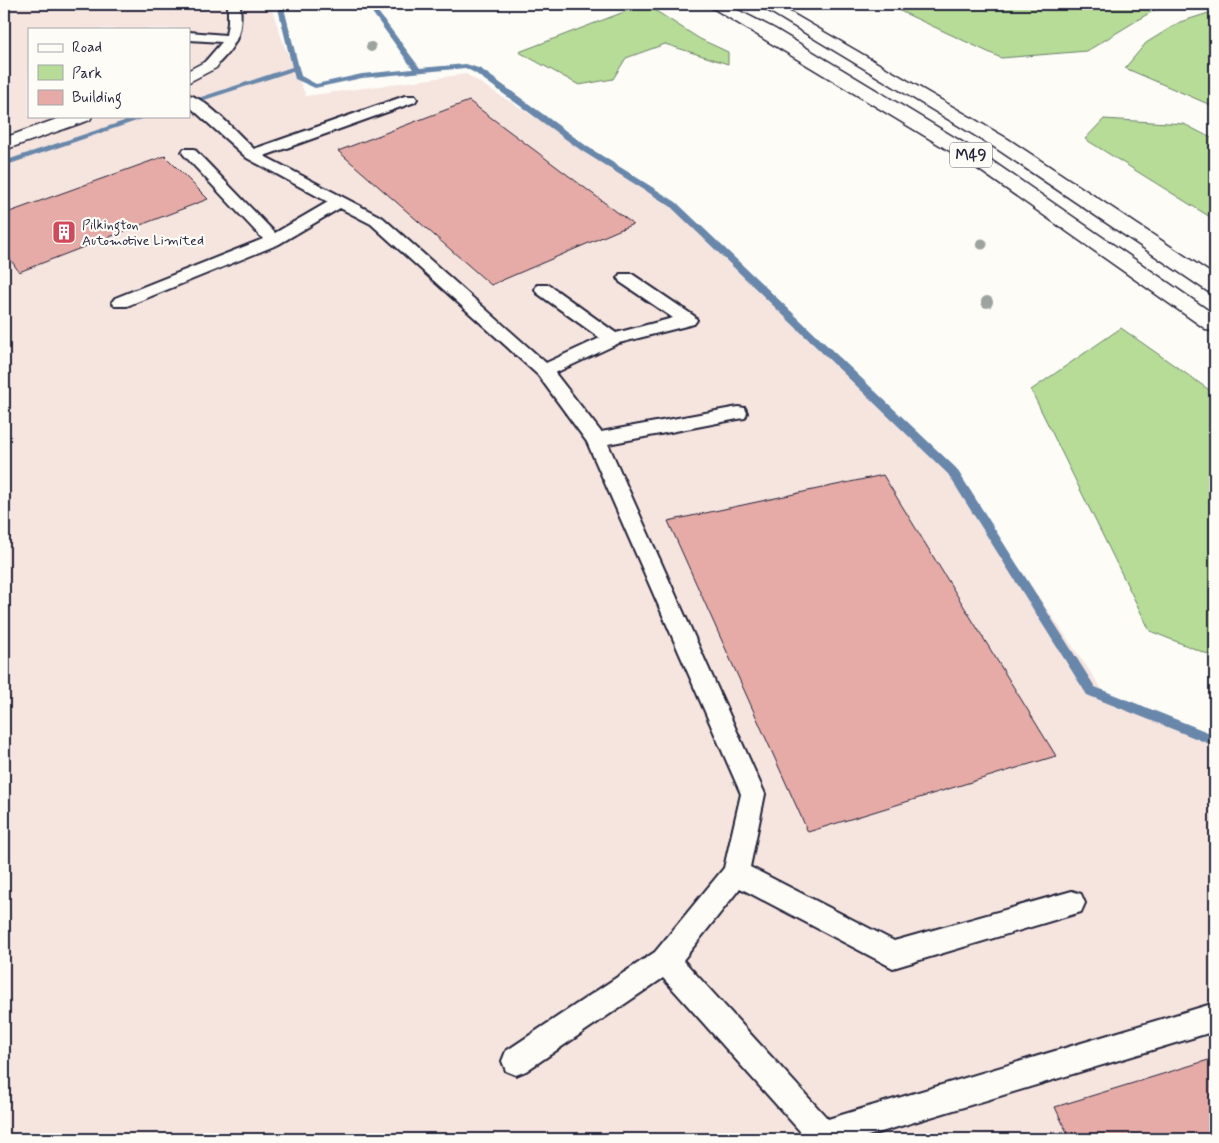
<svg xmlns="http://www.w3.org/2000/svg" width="1219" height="1143" viewBox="0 0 1219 1143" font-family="Mynerve,sans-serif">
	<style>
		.built { fill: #f6e4df; fill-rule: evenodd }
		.green { fill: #b6dc98; stroke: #6c7f6a }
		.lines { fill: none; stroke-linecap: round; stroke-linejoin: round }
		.stream { fill: #6887aa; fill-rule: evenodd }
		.building { fill: #e6aba7; stroke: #22223b }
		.lane-casing { stroke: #22223b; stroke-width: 4 }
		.street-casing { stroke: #22223b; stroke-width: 3 }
		.highway-casing { stroke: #22223b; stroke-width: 3 }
		.lane { fill: #fdfcf7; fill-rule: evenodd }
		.street { fill: #fdfcf7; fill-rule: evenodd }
		.highway { fill: #fdfcf7; fill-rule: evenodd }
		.tree { fill: #9da39f }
		.labels { text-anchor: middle; stroke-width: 4.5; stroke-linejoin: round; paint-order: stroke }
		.far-poi-label { font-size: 14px; fill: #22223b; stroke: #fdfcf7; text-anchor: start }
		.shield { fill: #fdfcf7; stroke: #646373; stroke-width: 1 }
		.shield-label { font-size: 15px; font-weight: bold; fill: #22223b }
	</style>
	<rect width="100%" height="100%" fill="#fdfcf7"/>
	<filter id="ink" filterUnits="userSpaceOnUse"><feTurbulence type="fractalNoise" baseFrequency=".02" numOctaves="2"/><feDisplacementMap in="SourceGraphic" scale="10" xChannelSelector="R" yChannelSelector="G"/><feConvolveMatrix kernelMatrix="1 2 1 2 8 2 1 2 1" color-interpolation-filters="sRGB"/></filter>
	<g filter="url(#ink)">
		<path class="built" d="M 4,4 L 270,4 L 284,45 L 306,96 L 466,74 L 673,204 L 952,471 L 1113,705 L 1215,741 L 1215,1139 L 4,1139 ZM 29,29 L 189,29 L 189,116 L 29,116 Z"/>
		<path class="green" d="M 645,4 L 700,39 L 728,52 L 728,64 L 665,44 L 626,58 L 613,79 L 579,85 L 519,52 Z
			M 885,4 L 1164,4 L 1087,51 L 1001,58 Z
			M 1215,11 L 1215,107 L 1125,68 L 1146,43 L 1180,22 Z
			M 1104,119 L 1184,124 L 1215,140 L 1215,220 L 1085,139 Z
			M 1121,328 L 1215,394 L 1215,657 L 1150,631 L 1031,390 Z"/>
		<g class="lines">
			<path class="stream" d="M 277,4 L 283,4 L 301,76 L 316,84 L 362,74 L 413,69 L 366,4 L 372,4 L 420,68 L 466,64 L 481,69 L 588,147 L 676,202 L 956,468 L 1095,687 L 1215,735 L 1215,746 L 1087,695 L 948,474 L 670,206 L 582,151 L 475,73 L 465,68 L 362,78 L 315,88 L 295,79 L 293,71 L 189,105 L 189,101 L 292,67 Z
				M 139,116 L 151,116 L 4,166 L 4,161 Z"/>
		</g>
		<path class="building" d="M 469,101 L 633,224 L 491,285 L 338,151 Z
			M 165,156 L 208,199 L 19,272 L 4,250 L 4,214 Z
			M 883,475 L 1056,756 L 808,832 L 668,521 Z
			M 1215,1058 L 1215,1139 L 1070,1139 L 1055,1107 Z"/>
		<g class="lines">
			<g class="lane-casing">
				<path id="lane" d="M 228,4 L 240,4 C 243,34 236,46 215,67 L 205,67 L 203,64 L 222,42 L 189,40 L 189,32 L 226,35 L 228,23 Z
					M 189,95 C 207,99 240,136 254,149 L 405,96 L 415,96 L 417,99 L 415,102 L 264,156 L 383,218 L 546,363 L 600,338 L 537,293 L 535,289 L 537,285 L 549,285 L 616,333 L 673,318 L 620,282 L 618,278 L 620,274 L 632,274 L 694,316 L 697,320 L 694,324 L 619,343 L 555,373 L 601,432 L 738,407 L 745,408 L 747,413 L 745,418 L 738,419 L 608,444 L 765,794 L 750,867 L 894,941 L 1072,891 L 1081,894 L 1085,903 L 1081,912 L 893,968 L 740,888 L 683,960 L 828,1119 L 1215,1003 L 1215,1031 L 858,1139 L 807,1139 L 663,978 L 526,1071 L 516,1075 L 506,1071 L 502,1061 L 506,1051 L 655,952 L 724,868 L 741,794 L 587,442 L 538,375 L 371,224 L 340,208 L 279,244 L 127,306 L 115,306 L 112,302 L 115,298 L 263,239 L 184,155 L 182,152 L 184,149 L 194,149 L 275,233 L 328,202 L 247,158 L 189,106 Z"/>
			</g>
			<g class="street-casing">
				<path id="street" d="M 210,59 L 216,60 L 219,64 L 216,68 L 189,82 L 189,70 Z
					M 65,116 L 92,116 L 90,120 L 4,150 L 4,138 Z"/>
			</g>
			<g class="highway-casing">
				<path id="highway" d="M 706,4 L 726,4 L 775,29 L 982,154 L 1215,315 L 1215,332 L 1207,330 L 968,162 Z
					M 757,4 L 776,4 L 1008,139 L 1215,276 L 1215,293 L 1207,291 L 994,147 Z"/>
			</g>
			<use href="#lane" class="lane"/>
			<use href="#street" class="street"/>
			<use href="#highway" class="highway"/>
		</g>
		<g class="tree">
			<circle cx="371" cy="47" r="5"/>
			<circle cx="982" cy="244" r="5.5"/>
			<circle cx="987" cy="302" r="6"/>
		</g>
	</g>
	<defs>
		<g id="building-square" transform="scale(1.25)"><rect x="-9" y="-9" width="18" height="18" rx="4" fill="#d1495b" stroke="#fdfcf7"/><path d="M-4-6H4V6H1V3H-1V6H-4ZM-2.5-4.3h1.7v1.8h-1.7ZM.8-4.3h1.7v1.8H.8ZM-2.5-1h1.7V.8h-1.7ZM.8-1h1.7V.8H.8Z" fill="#fff"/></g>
	</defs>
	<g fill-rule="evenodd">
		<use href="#building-square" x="64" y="232"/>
	</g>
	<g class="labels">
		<g class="far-poi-label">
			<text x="82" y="229">Pilkington<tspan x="82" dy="16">Automotive Limited</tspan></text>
		</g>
		<rect class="shield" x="950" y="142.5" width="42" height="25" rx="4"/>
		<g class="shield-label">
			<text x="971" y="160">M49</text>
		</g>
	</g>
	<rect width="1219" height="1143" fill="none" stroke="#fdfcf7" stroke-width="20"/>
	<rect x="10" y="10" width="1199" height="1123" fill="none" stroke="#22223b" stroke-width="2" filter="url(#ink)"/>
	<rect x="28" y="28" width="162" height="90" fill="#fdfcf7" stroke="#a5a5ac"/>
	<rect x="38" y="44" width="25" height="8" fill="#fdfcf7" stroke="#a5a5ac"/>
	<text x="72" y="52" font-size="15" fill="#22223b">Road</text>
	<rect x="38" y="65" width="25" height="15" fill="#b6dc98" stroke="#a5a5ac"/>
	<text x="72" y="78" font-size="15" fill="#22223b">Park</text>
	<rect x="38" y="90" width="25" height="15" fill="#e6aba7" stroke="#a5a5ac"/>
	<text x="72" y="102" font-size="15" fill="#22223b">Building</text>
</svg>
